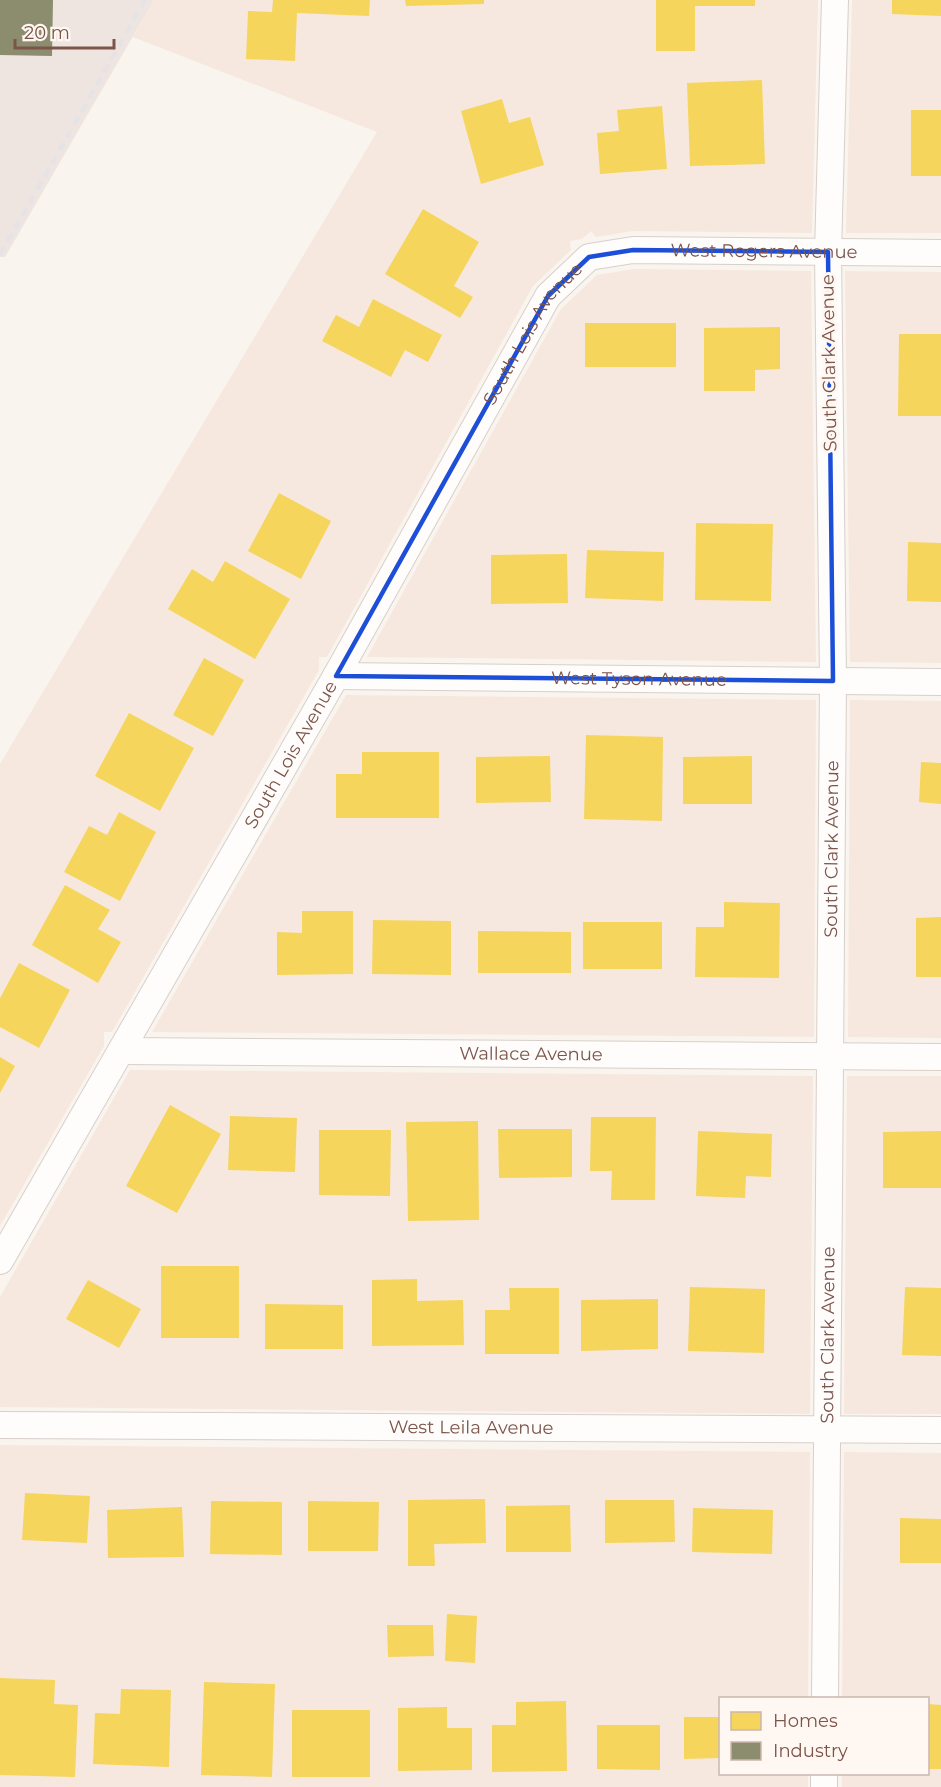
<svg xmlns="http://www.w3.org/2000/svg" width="941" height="1787" viewBox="0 0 941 1787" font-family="Montserrat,sans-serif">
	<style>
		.residential { fill: #f6e8de }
		.industrial { fill: #eee5e0 }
		.homes { fill: #f6d55c }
		.industry { fill: #8c8c6e }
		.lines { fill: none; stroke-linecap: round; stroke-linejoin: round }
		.street-casing { stroke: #d8cfca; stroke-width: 28 }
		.street { stroke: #fefdfc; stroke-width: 26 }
		.rail { stroke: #e6e3e6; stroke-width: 4.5; stroke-dasharray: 9 6; stroke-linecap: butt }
		.marked { fill: none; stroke: #1d4ed8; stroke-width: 4.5; stroke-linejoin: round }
		.labels { text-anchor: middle; stroke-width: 6; stroke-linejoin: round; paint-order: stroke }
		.street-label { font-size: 18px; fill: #7c544a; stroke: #fff8f2 }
	</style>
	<rect width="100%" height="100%" fill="#faf4ee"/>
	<path class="residential" d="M 154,0 L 818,0 L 812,233 L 633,231 L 596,237 L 591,231 L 582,239 L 570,241 L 571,250 L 533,286 L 327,657 L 319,657 L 319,670 L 112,1032 L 104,1032 L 104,1046 L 0,1226 L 0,764 L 377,132 L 133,37 Z
		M 852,0 L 941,0 L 941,233 L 846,233 Z
		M 634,269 L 811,271 L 816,662 L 367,657 L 561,309 L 597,275 Z
		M 845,271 L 941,272 L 941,663 L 850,662 Z
		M 346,695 L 816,700 L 814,1037 L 152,1032 Z
		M 850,700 L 941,701 L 941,1038 L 848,1037 Z
		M 130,1070 L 813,1076 L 810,1414 L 0,1407 L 0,1297 Z
		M 847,1076 L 941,1076 L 941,1414 L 844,1414 Z
		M 0,1445 L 810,1452 L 808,1698 L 720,1698 L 720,1774 L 808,1774 L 808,1787 L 0,1787 Z
		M 844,1452 L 941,1453 L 941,1787 L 842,1787 L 842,1774 L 928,1774 L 928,1698 L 842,1698 Z"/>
	<path class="industrial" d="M 0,0 L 154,0 L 5,257 L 0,257 Z"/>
	<path class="homes" d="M 273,0 L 370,0 L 369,16 L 297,13 L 295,61 L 246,59 L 248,11 L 272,12 Z
		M 405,0 L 484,0 L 484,4 L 406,6 Z
		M 656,0 L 755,0 L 755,6 L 695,6 L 695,51 L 656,51 Z
		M 892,0 L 941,0 L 941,16 L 892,14 Z
		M 762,80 L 765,164 L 690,166 L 687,83 Z
		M 502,99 L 509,123 L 530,117 L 544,165 L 481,184 L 461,111 Z
		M 662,106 L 667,169 L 600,174 L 597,133 L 619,131 L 617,110 Z
		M 911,110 L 941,110 L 941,176 L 911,176 Z
		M 423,209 L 479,242 L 454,286 L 473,297 L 460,318 L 385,274 Z
		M 373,299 L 442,335 L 428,362 L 405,350 L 391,377 L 322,341 L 336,315 L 359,327 Z
		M 585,323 L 676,323 L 676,367 L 585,367 Z
		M 780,327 L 780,369 L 755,370 L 755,391 L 704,391 L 704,328 Z
		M 899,334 L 941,334 L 941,416 L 898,416 Z
		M 279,493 L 331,521 L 301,579 L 248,551 Z
		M 696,523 L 773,524 L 771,601 L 695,600 Z
		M 908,542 L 941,543 L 941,602 L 907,601 Z
		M 587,550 L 664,552 L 663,601 L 585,598 Z
		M 567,554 L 568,603 L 491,604 L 491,555 Z
		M 225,561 L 290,599 L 255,659 L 168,609 L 192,569 L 213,582 Z
		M 204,658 L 244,680 L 213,736 L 173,715 Z
		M 129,713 L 194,748 L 160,811 L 95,776 Z
		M 586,735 L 663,737 L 662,821 L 584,819 Z
		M 362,752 L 439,752 L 439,818 L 336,818 L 336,774 L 362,774 Z
		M 550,756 L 551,802 L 476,803 L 476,757 Z
		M 752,756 L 752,804 L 683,804 L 683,757 Z
		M 921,762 L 941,763 L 941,804 L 919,802 Z
		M 119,812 L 156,832 L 120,901 L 64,872 L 89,826 L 107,835 Z
		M 65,885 L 110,910 L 98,929 L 121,942 L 98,983 L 32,945 Z
		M 724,902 L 780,903 L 779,978 L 695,977 L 696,927 L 724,927 Z
		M 302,911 L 353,911 L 353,974 L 277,975 L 277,932 L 302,933 Z
		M 941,917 L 941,977 L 916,977 L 916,918 Z
		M 373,920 L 451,921 L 451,975 L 372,974 Z
		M 583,922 L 662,922 L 662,969 L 583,969 Z
		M 478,931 L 571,932 L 571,973 L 478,973 Z
		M 19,963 L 70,990 L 39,1048 L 0,1027 L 0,998 Z
		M 0,1057 L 15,1066 L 0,1093 Z
		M 170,1105 L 221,1134 L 177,1213 L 126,1186 Z
		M 230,1116 L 297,1118 L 295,1172 L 228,1170 Z
		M 591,1117 L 656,1117 L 655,1200 L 611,1200 L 612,1171 L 590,1171 Z
		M 478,1121 L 479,1220 L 408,1221 L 406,1122 Z
		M 498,1129 L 572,1129 L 572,1177 L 499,1178 Z
		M 319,1130 L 391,1130 L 390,1196 L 319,1195 Z
		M 698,1131 L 772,1134 L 771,1177 L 746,1176 L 745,1198 L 696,1196 Z
		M 941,1131 L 941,1188 L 883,1188 L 883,1132 Z
		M 161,1266 L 239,1266 L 239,1338 L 161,1338 Z
		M 417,1279 L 417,1301 L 463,1300 L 464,1345 L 372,1346 L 372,1280 Z
		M 88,1280 L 141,1309 L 119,1348 L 66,1319 Z
		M 690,1287 L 765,1289 L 764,1353 L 688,1351 Z
		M 905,1287 L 941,1288 L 941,1356 L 902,1355 Z
		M 509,1288 L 559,1288 L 559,1354 L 485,1354 L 485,1310 L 510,1310 Z
		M 658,1299 L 658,1349 L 581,1351 L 581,1300 Z
		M 265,1304 L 343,1305 L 343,1349 L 265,1349 Z
		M 25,1493 L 90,1496 L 87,1543 L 22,1540 Z
		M 485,1499 L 486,1543 L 434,1544 L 435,1566 L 408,1566 L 408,1500 Z
		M 605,1500 L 674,1500 L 675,1542 L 605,1543 Z
		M 211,1501 L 282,1502 L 282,1555 L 210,1554 Z
		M 308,1501 L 379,1502 L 378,1551 L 308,1551 Z
		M 570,1505 L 571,1552 L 506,1552 L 506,1506 Z
		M 182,1507 L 184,1557 L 108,1558 L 107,1510 Z
		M 693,1508 L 773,1510 L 772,1554 L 692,1552 Z
		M 900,1518 L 941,1519 L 941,1563 L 900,1563 Z
		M 447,1614 L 477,1616 L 475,1663 L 445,1661 Z
		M 387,1625 L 433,1625 L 434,1656 L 388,1657 Z
		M 0,1678 L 55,1680 L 54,1704 L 78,1705 L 75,1777 L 0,1775 Z
		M 204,1682 L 275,1684 L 272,1777 L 201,1775 Z
		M 121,1689 L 171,1690 L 169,1767 L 93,1764 L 95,1713 L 120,1714 Z
		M 566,1701 L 567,1771 L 492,1772 L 492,1725 L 516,1725 L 516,1702 Z
		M 928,1704 L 941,1705 L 941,1769 L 928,1769 Z
		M 447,1707 L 447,1728 L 472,1728 L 472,1770 L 398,1771 L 398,1708 Z
		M 292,1710 L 370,1710 L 370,1777 L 292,1777 Z
		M 684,1717 L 720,1717 L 720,1758 L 684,1759 Z
		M 597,1725 L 660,1725 L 660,1770 L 597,1769 Z"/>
	<path class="industry" d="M 0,0 L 53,0 L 52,56 L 0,55 Z"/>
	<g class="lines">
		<g class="street-casing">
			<g id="street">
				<path id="s1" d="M 336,676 L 941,682"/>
				<path id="s2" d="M 121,1051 L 941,1057"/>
				<path id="s3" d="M 0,1261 L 336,676 L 548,296 L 589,257 L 633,250 L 941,253"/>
				<path id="s4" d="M 0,1425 L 941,1430"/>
				<path id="s5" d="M 825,1698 L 833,681 L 828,252 L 835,0"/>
				<path d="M 824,1787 L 824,1774"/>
			</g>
		</g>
		<use href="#street" class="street"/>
		<path class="rail" d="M 0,255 L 145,0"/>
	</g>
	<path class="marked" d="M 633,250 L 828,252 L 833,681 L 336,676 L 548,296 L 589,257 Z"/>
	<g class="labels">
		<g class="street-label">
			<text dy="6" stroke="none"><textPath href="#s3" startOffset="1342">West Rogers Avenue</textPath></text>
			<text dy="6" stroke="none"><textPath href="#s3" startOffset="1070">South Lois Avenue</textPath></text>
			<text transform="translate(829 363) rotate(-91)" y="6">South Clark Avenue</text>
			<text dy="6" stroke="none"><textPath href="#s1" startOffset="303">West Tyson Avenue</textPath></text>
			<text dy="6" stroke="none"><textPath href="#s3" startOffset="584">South Lois Avenue</textPath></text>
			<text dy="6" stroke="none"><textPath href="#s5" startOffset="849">South Clark Avenue</textPath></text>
			<text dy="6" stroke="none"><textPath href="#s2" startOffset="410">Wallace Avenue</textPath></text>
			<text dy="6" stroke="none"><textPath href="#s5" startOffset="363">South Clark Avenue</textPath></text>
			<text dy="6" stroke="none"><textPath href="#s4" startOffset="471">West Leila Avenue</textPath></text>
		</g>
	</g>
	<rect x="719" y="1697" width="210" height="78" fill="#fff8f2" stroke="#cbb6af" stroke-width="1.5"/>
	<rect x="731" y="1712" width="30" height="18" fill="#f6d55c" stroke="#cbb6af" stroke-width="1.5"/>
	<text x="773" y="1727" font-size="18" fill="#7c544a">Homes</text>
	<rect x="731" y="1742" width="30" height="18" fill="#8c8c6e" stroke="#cbb6af" stroke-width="1.5"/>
	<text x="773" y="1757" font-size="18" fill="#7c544a">Industry</text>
	<path d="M15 39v9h99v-9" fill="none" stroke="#7c544a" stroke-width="3"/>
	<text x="24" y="39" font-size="18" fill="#7c544a" stroke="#fff8f2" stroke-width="4.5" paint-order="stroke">20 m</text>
</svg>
